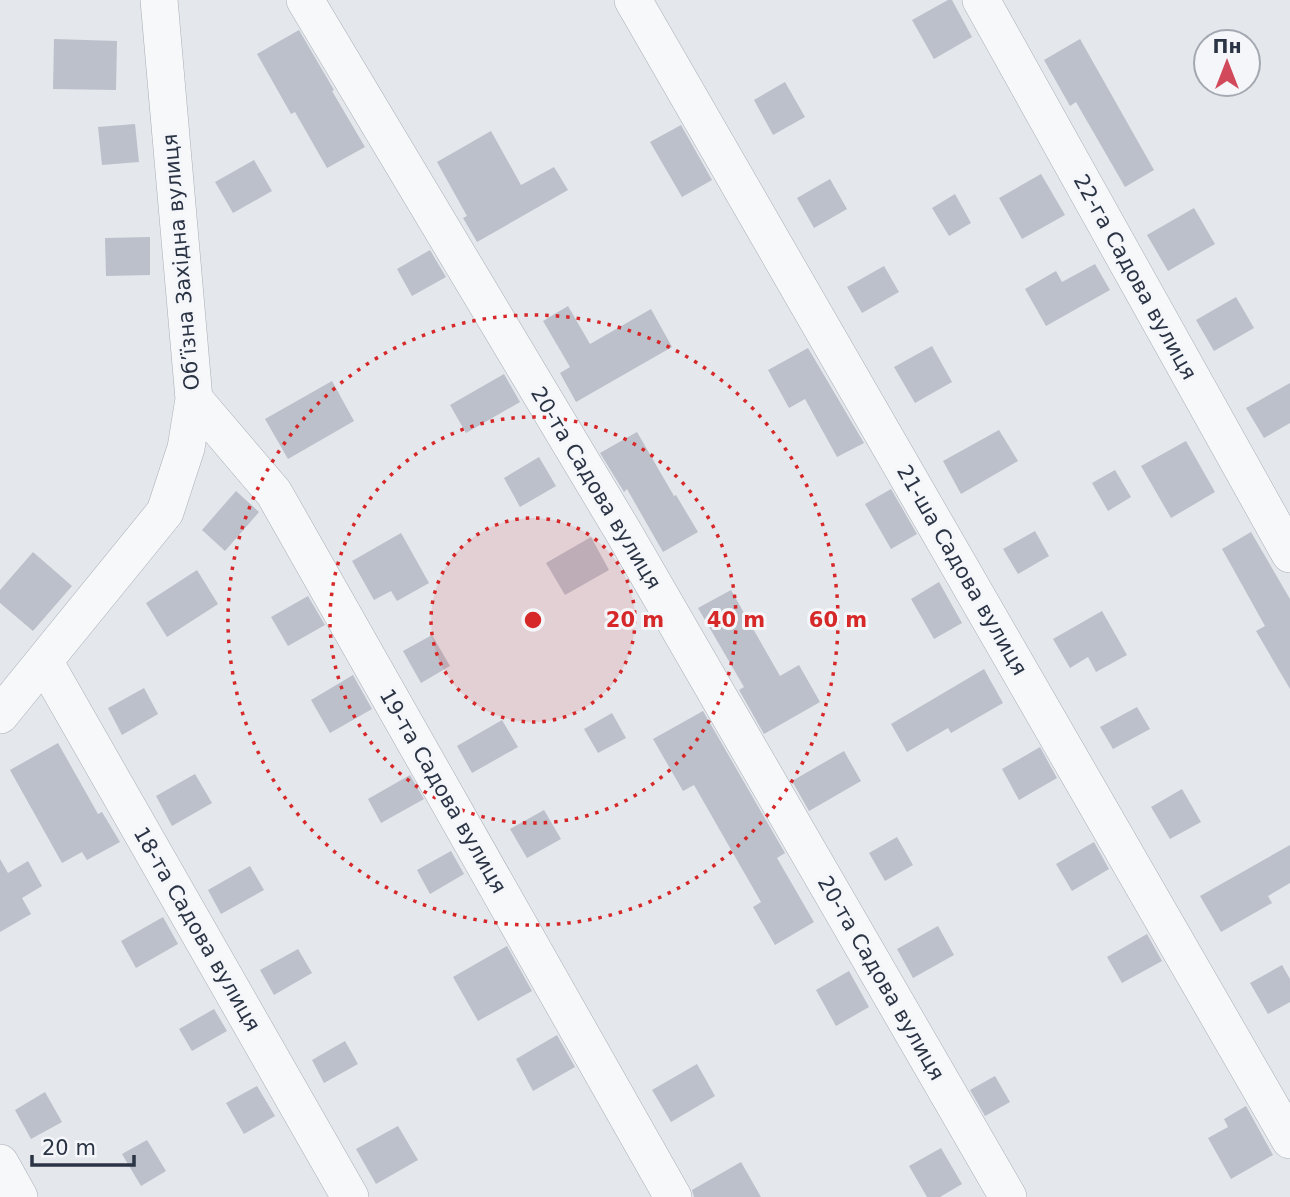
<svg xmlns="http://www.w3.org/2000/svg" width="1290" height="1197" viewBox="0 0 1290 1197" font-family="'DejaVu Sans',sans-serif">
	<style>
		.building { fill: #bbc0ca }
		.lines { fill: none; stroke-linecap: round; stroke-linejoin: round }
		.minor-casing { stroke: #a9aeb7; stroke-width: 38 }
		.minor { stroke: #f7f8fa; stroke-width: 37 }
		.ring { fill: none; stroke: #d62828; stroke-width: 3.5; stroke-dasharray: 3.5 7 }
		.labels { text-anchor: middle; stroke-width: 6; stroke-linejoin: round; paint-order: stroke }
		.street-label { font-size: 21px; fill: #2b3445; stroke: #f4f6f9 }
		.centre { fill: #d62828; stroke: #f4f6f9; stroke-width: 3.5 }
		.ring-label { font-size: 21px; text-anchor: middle; font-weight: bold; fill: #d62828; stroke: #f4f6f9; stroke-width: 6; stroke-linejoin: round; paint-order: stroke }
	</style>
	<rect width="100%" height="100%" fill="#e4e7ec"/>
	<path class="building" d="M 948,0 L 952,0 L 972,37 L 934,59 L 912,20 Z
		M 299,30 L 334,90 L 332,91 L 365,147 L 327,168 L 295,112 L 291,114 L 257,54 Z
		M 54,39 L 117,41 L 116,90 L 53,89 Z
		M 1080,39 L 1154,170 L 1125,187 L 1076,102 L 1070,106 L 1044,60 Z
		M 785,82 L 805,117 L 773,135 L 754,100 Z
		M 135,124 L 139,162 L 102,165 L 98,127 Z
		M 681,125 L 712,180 L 682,197 L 650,142 Z
		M 491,131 L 521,185 L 554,167 L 568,190 L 477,242 L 463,218 L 467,216 L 437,162 Z
		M 254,160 L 272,191 L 233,213 L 215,182 Z
		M 1041,174 L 1065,215 L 1022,239 L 999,198 Z
		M 830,179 L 847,209 L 814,228 L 797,198 Z
		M 955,194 L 971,223 L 949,236 L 932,208 Z
		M 1194,208 L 1215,244 L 1168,271 L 1147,235 Z
		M 150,237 L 150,275 L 106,276 L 105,238 Z
		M 430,250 L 446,277 L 412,296 L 397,269 Z
		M 1095,264 L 1110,290 L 1046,326 L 1025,289 L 1056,271 L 1062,282 Z
		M 884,266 L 899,292 L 862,313 L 847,287 Z
		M 1236,297 L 1254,328 L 1214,351 L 1196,320 Z
		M 568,306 L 590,344 L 651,309 L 672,347 L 576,402 L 560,373 L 570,367 L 543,321 Z
		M 932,346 L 952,382 L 915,403 L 894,367 Z
		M 808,348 L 864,443 L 837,457 L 805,399 L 789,408 L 768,370 Z
		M 504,374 L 520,402 L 466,433 L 450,405 Z
		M 332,381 L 354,421 L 288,459 L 265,419 Z
		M 1290,383 L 1290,423 L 1264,438 L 1246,408 Z
		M 999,430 L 1018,461 L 961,494 L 943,461 Z
		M 637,432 L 674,496 L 676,495 L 698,532 L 663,552 L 627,489 L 624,492 L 600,453 Z
		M 1186,441 L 1215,492 L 1171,518 L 1141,466 Z
		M 539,457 L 556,486 L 520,507 L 504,478 Z
		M 1115,470 L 1131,497 L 1108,511 L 1092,483 Z
		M 891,489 L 917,534 L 891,549 L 865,504 Z
		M 236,491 L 259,512 L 225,551 L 202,530 Z
		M 1035,531 L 1049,556 L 1018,574 L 1003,549 Z
		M 1251,532 L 1290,599 L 1290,689 L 1256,631 L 1265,626 L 1222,549 Z
		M 401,533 L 429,583 L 397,601 L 391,591 L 374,600 L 352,561 Z
		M 591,537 L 609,570 L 565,595 L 546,563 Z
		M 33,552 L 72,586 L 33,631 L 0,603 L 0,590 Z
		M 197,570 L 218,604 L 167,637 L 146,603 Z
		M 939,582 L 962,623 L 934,639 L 911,599 Z
		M 731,590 L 780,676 L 799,665 L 820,702 L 764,734 L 739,690 L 744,687 L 698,608 Z
		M 308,596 L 325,625 L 288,646 L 271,617 Z
		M 1102,611 L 1127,655 L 1096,672 L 1088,657 L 1070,668 L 1053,639 Z
		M 432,635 L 450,666 L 421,683 L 403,651 Z
		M 984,669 L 1003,703 L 951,733 L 948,728 L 907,752 L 891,724 Z
		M 353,675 L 372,709 L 330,733 L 311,700 Z
		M 144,688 L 158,714 L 122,735 L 108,708 Z
		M 1137,707 L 1150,729 L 1113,749 L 1100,727 Z
		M 703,711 L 785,853 L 777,858 L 814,922 L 775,945 L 753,907 L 761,902 L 694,785 L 683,791 L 653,739 Z
		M 612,713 L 626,738 L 598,753 L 584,729 Z
		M 502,720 L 518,747 L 472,773 L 457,746 Z
		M 58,743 L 98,814 L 102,812 L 120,842 L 87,860 L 82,852 L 62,863 L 10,770 Z
		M 1040,747 L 1057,778 L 1019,800 L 1002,769 Z
		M 844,751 L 861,781 L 809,811 L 792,781 Z
		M 195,774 L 212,803 L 172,826 L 156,796 Z
		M 410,775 L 424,799 L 381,823 L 368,799 Z
		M 1182,789 L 1201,822 L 1170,839 L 1151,807 Z
		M 544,810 L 561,839 L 527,858 L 510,829 Z
		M 897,837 L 913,865 L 885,881 L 869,853 Z
		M 1094,842 L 1109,869 L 1072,891 L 1056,864 Z
		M 1290,845 L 1290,883 L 1268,896 L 1272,903 L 1221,932 L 1200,896 Z
		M 451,851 L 464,874 L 430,894 L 417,870 Z
		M 0,859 L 8,873 L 28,861 L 42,886 L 22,898 L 31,914 L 0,932 Z
		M 250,866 L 264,890 L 221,914 L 208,890 Z
		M 163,917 L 178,944 L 136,968 L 121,941 Z
		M 938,926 L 954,955 L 913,978 L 897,949 Z
		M 1147,934 L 1162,961 L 1122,983 L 1107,957 Z
		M 507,946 L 532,991 L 478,1021 L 453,977 Z
		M 298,949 L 312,973 L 274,995 L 260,970 Z
		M 1282,965 L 1290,979 L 1290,1002 L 1268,1014 L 1250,983 Z
		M 849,971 L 869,1007 L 836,1026 L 816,990 Z
		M 214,1009 L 227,1031 L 192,1051 L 179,1029 Z
		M 557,1035 L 575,1067 L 533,1091 L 516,1059 Z
		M 345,1041 L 358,1064 L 324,1083 L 312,1060 Z
		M 697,1064 L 715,1096 L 671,1122 L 652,1090 Z
		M 995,1076 L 1010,1102 L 985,1116 L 970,1090 Z
		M 257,1086 L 275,1116 L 244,1134 L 226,1103 Z
		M 45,1092 L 62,1122 L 31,1139 L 15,1110 Z
		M 1246,1106 L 1273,1155 L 1231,1179 L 1208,1138 L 1228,1127 L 1224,1119 Z
		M 398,1126 L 418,1160 L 376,1184 L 356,1149 Z
		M 147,1140 L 166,1171 L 141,1186 L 122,1154 Z
		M 941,1148 L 962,1184 L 940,1197 L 927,1197 L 909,1166 Z
		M 741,1162 L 761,1197 L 694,1197 L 692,1190 Z"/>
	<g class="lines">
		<g class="minor-casing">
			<path id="minor" d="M 305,0 L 624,533 L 1008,1197
				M 633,0 L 1290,1140
				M 981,0 L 1290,554
				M 194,399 L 274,493 L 673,1197
				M 44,661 L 350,1197
				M 0,715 L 165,512 L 186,448 L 194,399 L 159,0
				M 0,1163 L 19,1197"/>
		</g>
		<use href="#minor" class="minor"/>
	</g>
	<circle cx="533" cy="620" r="102" fill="#d62828" fill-opacity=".12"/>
	<g class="ring">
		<circle cx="533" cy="620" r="102"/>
		<circle cx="533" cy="620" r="203"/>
		<circle cx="533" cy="620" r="305"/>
	</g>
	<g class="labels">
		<g class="street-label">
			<text transform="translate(181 262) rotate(-95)" y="7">Обʼїзна Західна вулиця</text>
			<text transform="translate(1135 277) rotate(61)" y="7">22-га Садова вулиця</text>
			<text transform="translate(596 488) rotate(59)" y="7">20-та Садова вулиця</text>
			<text transform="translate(962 570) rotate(60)" y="7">21-ша Садова вулиця</text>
			<text transform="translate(443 791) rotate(60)" y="7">19-та Садова вулиця</text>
			<text transform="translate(197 929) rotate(60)" y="7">18-та Садова вулиця</text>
			<text transform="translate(881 978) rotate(60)" y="7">20-та Садова вулиця</text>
		</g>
	</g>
	<circle cx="533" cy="620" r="10" class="centre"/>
	<g class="ring-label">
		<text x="635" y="627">20 m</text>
		<text x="736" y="627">40 m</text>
		<text x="838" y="627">60 m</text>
	</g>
	<g transform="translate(1227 63)"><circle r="33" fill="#f4f6f9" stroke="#a4a8b1" stroke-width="2"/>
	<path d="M0-5L12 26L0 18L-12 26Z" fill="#d1495b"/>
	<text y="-10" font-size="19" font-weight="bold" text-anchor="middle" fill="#2b3445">Пн</text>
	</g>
	<path d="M32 1155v10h102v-10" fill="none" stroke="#2b3445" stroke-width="3.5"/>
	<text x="42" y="1155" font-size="21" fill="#2b3445" stroke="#f4f6f9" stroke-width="5" paint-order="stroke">20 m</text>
</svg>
